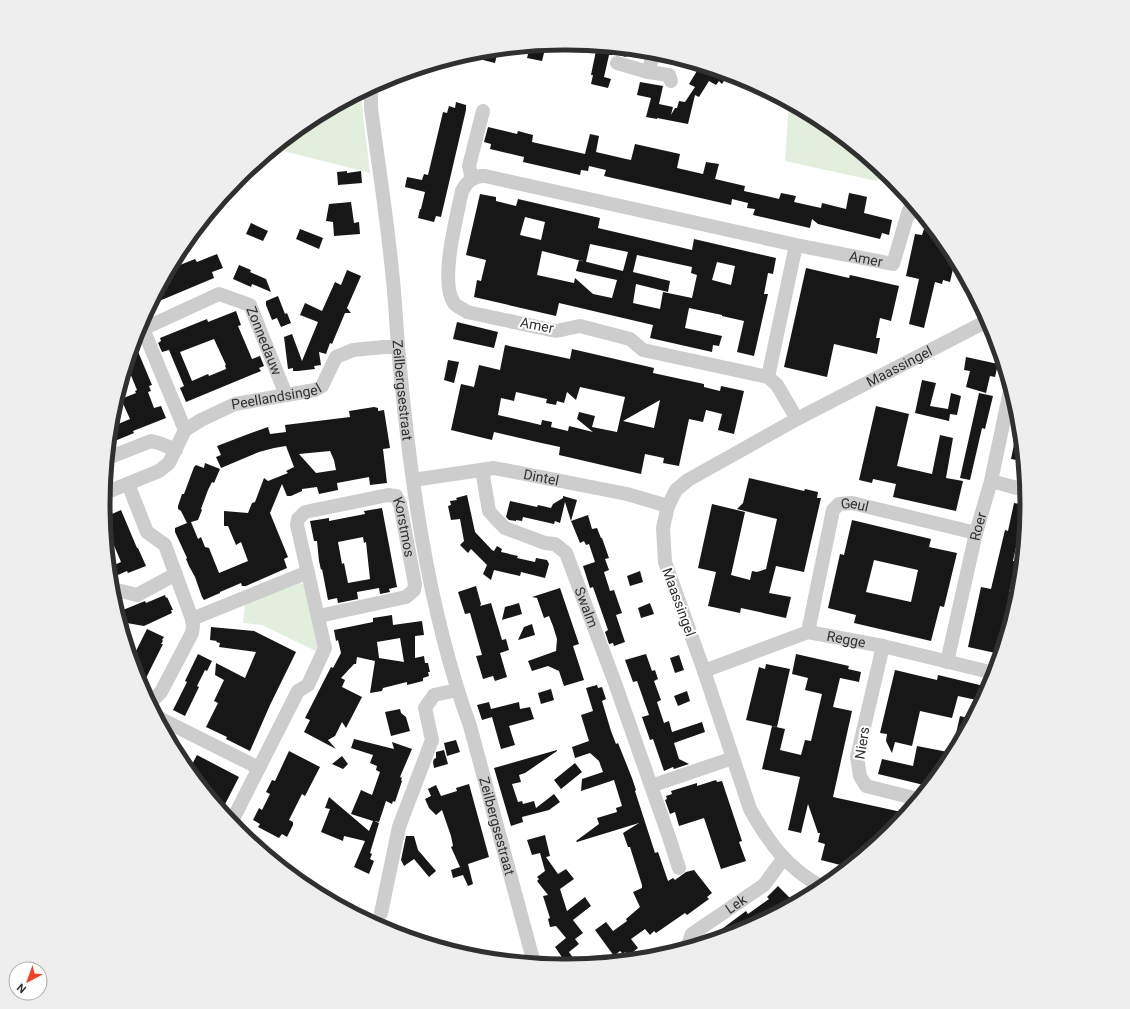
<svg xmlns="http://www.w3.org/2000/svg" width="1130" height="1009" viewBox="0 0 1130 1009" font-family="Roboto,sans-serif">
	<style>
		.green { fill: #e3efdd }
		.building { fill: #171717; fill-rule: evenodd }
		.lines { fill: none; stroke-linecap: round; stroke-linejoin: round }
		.minor { stroke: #cdcdcd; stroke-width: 14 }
		.labels { text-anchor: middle; stroke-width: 4; stroke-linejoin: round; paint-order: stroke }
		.street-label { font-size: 14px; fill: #303030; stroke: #fff }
		.rim { fill: none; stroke: #303030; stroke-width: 5 }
	</style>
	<rect width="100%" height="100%" fill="#fff"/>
	<path class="green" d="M 355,96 L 361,96 L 370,173 L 276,149 L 309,121 Z
		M 789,103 L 822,121 L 888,176 L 885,175 L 876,181 L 785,161 Z
		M 298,582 L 308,586 L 320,648 L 316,651 L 262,625 L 243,623 L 245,604 Z"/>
	<path class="building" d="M 546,45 L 542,61 L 527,58 L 530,46 Z
		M 597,46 L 628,49 L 626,57 L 619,55 L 609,55 L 604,77 L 611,79 L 608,88 L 591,84 L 593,75 L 591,75 Z
		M 498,50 L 495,63 L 483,60 L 485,51 Z
		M 700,66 L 728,74 L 722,84 L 719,81 L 716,85 L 709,81 L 699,97 L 695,95 L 688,124 L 657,118 L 657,119 L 646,117 L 651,98 L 637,95 L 640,82 L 663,86 L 659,104 L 673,107 L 671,115 L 675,108 L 677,108 L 679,101 L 685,102 L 695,87 L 689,84 Z
		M 456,102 L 466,105 L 466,110 L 441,217 L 436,216 L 434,222 L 418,218 L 420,209 L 421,209 L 425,192 L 405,187 L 407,177 L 422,180 L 424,174 L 428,175 L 443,112 L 447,113 L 449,106 L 455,108 Z
		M 488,127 L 517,134 L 518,131 L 533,135 L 532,142 L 585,154 L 590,134 L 599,136 L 596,152 L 626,159 L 631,160 L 635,144 L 680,154 L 677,168 L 703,174 L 706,162 L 719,164 L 715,179 L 745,186 L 744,191 L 775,198 L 779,199 L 781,193 L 796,196 L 794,202 L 821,208 L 822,203 L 846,209 L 849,193 L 859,195 L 867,197 L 864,213 L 892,220 L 889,235 L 882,233 L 880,239 L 818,224 L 812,219 L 810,228 L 788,223 L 753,215 L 755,209 L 747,208 L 748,203 L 732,199 L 731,205 L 648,186 L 604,176 L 606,170 L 589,166 L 588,171 L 581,170 L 580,175 L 523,162 L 524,157 L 490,149 L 491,144 L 484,142 Z
		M 347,171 L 347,173 L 361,171 L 362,183 L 338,185 L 337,172 Z
		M 480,194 L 496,197 L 496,201 L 516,206 L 518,199 L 600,218 L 598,228 L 692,250 L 694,239 L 776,258 L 773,274 L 768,273 L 764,294 L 768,294 L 754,356 L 737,352 L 744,321 L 722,316 L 722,315 L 689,308 L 685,328 L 722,336 L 719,346 L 713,345 L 712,352 L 650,338 L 653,325 L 559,303 L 556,316 L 474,297 L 477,280 L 481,281 L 486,260 L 466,255 ZM 525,217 L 545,222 L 541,240 L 520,235 ZM 590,244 L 628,252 L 623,271 L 579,260 L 576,271 L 617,280 L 612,298 L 593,294 L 575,278 L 574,283 L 537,275 L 542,251 L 586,262 ZM 637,255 L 692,267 L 691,273 L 697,275 L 692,298 L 663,292 L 660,309 L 633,303 L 636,284 L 668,292 L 670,281 L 633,272 ZM 717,262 L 735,266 L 731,285 L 712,280 Z
		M 351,202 L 354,223 L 359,222 L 360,234 L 334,236 L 333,222 L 326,221 L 329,204 Z
		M 251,223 L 268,231 L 263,241 L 246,234 Z
		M 300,229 L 323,238 L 319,249 L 296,239 Z
		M 924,229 L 935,232 L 949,248 L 955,260 L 950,282 L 943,280 L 942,284 L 935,282 L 924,328 L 909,324 L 919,279 L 906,276 L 915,234 L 922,235 Z
		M 217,254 L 223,268 L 212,272 L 214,278 L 152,304 L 165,278 L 168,277 L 167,275 L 170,269 L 195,259 L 197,262 Z
		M 239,265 L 251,270 L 250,272 L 266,279 L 271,292 L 252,284 L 251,287 L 233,279 Z
		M 806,268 L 849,278 L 850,275 L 899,286 L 891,321 L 880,318 L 876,338 L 880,338 L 877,354 L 834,344 L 827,377 L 784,367 Z
		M 347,270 L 361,276 L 347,308 L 351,313 L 345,313 L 332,344 L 330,343 L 326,354 L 319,352 L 321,365 L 314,366 L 315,369 L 298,371 L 293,371 L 293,368 L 288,369 L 284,337 L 292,334 L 302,361 L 318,322 L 300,315 L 305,303 L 322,311 L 335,282 L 341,285 Z
		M 278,296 L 285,314 L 287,313 L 291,323 L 281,327 L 277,318 L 272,320 L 266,305 L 266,301 Z
		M 236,311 L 241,325 L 238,326 L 252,359 L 260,356 L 264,366 L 259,368 L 261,371 L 186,402 L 180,388 L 184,386 L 169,350 L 162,352 L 158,343 L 161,341 L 160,338 L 207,319 L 208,322 ZM 214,339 L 226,365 L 225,365 L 226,369 L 209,376 L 208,374 L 192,381 L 180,352 Z
		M 457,322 L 498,332 L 494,348 L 453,339 Z
		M 134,342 L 152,385 L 149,386 L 151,391 L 148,392 L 154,408 L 161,406 L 166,418 L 133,431 L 134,433 L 110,443 L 111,427 L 130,419 L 121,399 L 136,393 L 135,391 L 137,390 L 130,373 L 124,375 Z
		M 505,345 L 570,359 L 572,349 L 654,368 L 653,373 L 704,384 L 704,387 L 720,391 L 721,386 L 744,391 L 734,434 L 718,430 L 722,414 L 706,410 L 703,422 L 689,419 L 679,466 L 663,463 L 664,458 L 645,454 L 641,474 L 559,455 L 560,447 L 537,442 L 494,432 L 492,440 L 451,430 L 461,384 L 474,387 L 479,365 L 500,370 ZM 580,387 L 625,397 L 617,432 L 592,427 L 595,416 L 579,412 L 577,419 L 593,432 L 569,426 L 568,431 L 551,427 L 552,422 L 542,420 L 541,425 L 498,415 L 501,398 L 514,401 L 516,392 L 547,399 L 546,403 L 556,405 L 557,401 L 564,403 L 567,392 L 576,400 ZM 660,400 L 654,428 L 623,421 Z
		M 966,357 L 998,364 L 995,377 L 990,376 L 986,393 L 966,387 L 970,371 L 964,370 Z
		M 448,360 L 459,362 L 454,383 L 444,380 Z
		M 922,380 L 936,383 L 930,406 L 948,409 L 951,393 L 961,396 L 957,415 L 950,414 L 949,421 L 915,413 Z
		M 979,393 L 993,396 L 985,429 L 982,428 L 970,480 L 960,478 Z
		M 876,406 L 909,414 L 897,466 L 932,474 L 940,435 L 953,438 L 946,478 L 963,481 L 956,511 L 893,497 L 896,484 L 873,479 L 872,483 L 859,480 Z
		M 374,407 L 378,408 L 378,411 L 384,410 L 390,448 L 383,449 L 387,483 L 370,485 L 369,477 L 337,483 L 338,490 L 319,494 L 317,487 L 302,489 L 302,491 L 291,496 L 287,496 L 282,484 L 270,513 L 288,557 L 284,559 L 287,568 L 246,586 L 242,586 L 241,583 L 220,592 L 220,593 L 204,600 L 202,597 L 195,577 L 189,566 L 186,559 L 187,558 L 175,532 L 175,528 L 187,523 L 181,511 L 178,509 L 178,506 L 182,494 L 184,494 L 194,467 L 196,465 L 204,468 L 205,463 L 220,469 L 214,483 L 212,482 L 208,490 L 201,509 L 202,510 L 198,520 L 191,522 L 198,539 L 201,537 L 205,547 L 209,548 L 219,573 L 248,561 L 241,542 L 236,545 L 228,526 L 224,526 L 224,511 L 248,513 L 252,503 L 255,502 L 264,478 L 268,481 L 288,473 L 286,471 L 294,467 L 286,446 L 274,448 L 259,452 L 221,468 L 216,457 L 221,455 L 217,446 L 251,433 L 268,427 L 270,434 L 286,432 L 285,425 L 350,417 L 349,411 ZM 330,451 L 334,460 L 336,470 L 316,473 L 299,454 Z
		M 1017,430 L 1019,430 L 1022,461 L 1011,459 Z
		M 749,478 L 804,491 L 805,489 L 818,492 L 817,498 L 821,498 L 804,572 L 776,566 L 769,593 L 791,597 L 786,618 L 741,608 L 740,613 L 708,606 L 716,572 L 698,568 L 712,504 L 745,512 L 731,575 L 750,580 L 752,571 L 757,572 L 766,569 L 777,519 L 737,509 L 743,503 Z
		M 467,495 L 475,532 L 492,550 L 494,551 L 497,546 L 502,549 L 501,552 L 518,556 L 517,558 L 535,562 L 536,558 L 547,560 L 549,564 L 545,578 L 521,572 L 520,576 L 494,570 L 491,580 L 483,574 L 487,565 L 471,549 L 468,553 L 460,545 L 464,541 L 460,519 L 451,520 L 448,506 L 451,505 L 450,501 L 457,500 L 456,498 Z
		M 563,496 L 577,500 L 571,521 L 565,502 L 560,523 L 555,521 L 554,524 L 523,517 L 522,521 L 516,520 L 516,521 L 509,520 L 506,517 L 510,501 L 537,507 L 538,505 L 551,508 L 553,504 L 563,498 Z
		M 1014,503 L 1026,505 L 1023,539 L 1018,538 L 1013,561 L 1018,562 L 1016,572 L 1014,571 L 1009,593 L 1013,594 L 1012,598 L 1016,599 L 1000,654 L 968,647 L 981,587 L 991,589 L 1005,530 L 1008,531 Z
		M 382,508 L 397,587 L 389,589 L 390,592 L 380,594 L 379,588 L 357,592 L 358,599 L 338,603 L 337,598 L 328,600 L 322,569 L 321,570 L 319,561 L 317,541 L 314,541 L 310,521 L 329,518 L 329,521 L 365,514 L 364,511 ZM 363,537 L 364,543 L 366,542 L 370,579 L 348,583 L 344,563 L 342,564 L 338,542 Z
		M 121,510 L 137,548 L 138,548 L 146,566 L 128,573 L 127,571 L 111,578 L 110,567 L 121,562 L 110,536 L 107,537 L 105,517 Z
		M 588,515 L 592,529 L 597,528 L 601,538 L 602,538 L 609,558 L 605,559 L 609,570 L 604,572 L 610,591 L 614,590 L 622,613 L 616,615 L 625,642 L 614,646 L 613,643 L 609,644 L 605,632 L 608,630 L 593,587 L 590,588 L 583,566 L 595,562 L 589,544 L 586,545 L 584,541 L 580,543 L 571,521 Z
		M 852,520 L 931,539 L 929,547 L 957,553 L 944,607 L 940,606 L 931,641 L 854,623 L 856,615 L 828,608 L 840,554 L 844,555 ZM 874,560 L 918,570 L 911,602 L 866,592 Z
		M 640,571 L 643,582 L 630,586 L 627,576 Z
		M 476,586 L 481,604 L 480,606 L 491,603 L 502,640 L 506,639 L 509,650 L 500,653 L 507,677 L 495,681 L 493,676 L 483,679 L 476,656 L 482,655 L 470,613 L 465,614 L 458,592 Z
		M 560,588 L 579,644 L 573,646 L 584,680 L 564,686 L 559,671 L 548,666 L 532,671 L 528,661 L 556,651 L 557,639 L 553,626 L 549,616 L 544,618 L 537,598 L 532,597 Z
		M 165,595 L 166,598 L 167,597 L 173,610 L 171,610 L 172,613 L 144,626 L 121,622 L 118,612 L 145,601 L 146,603 Z
		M 519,603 L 522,614 L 502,620 L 505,607 Z
		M 650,603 L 654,614 L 641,618 L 638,608 Z
		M 392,615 L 393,625 L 422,621 L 424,635 L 415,636 L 415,658 L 424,656 L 425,663 L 428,663 L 430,672 L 428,672 L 429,676 L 423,678 L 423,681 L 407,685 L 407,682 L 383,688 L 382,691 L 370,693 L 375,661 L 357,657 L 356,664 L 354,664 L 341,678 L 345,680 L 342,687 L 362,697 L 346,728 L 342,722 L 335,736 L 328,740 L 336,749 L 304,732 L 310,720 L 305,718 L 331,667 L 333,668 L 341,653 L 338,640 L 336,641 L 334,630 L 373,622 L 373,618 ZM 400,638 L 404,662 L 379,658 L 377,642 Z
		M 532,624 L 535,635 L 518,640 L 524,627 Z
		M 211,627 L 254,631 L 296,652 L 270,705 L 250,751 L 226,739 L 227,737 L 206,727 L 218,703 L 214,701 L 224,680 L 215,675 L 216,663 L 245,678 L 256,652 L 219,647 L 220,643 L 216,642 L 217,641 L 210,640 Z
		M 147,629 L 164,637 L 162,640 L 163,641 L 161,644 L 163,644 L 142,686 L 139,681 L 129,648 L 136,651 Z
		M 198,654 L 212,661 L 207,671 L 205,670 L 197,686 L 199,687 L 185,716 L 173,710 L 187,682 L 185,681 Z
		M 646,654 L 652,671 L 655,670 L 658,679 L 654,681 L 661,700 L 657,702 L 664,723 L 669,721 L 672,732 L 702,722 L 705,732 L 674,743 L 679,759 L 689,764 L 674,769 L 673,767 L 664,771 L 653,739 L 650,740 L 642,717 L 649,715 L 637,681 L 633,682 L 625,660 Z
		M 796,654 L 849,666 L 848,669 L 861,672 L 859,682 L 840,678 L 833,707 L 852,711 L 833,797 L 906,813 L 891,831 L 848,867 L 821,860 L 825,844 L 818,842 L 820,833 L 818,833 L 808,804 L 801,833 L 788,830 L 800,777 L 762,769 L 772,726 L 785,729 L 780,750 L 801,755 L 805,740 L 811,741 L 822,694 L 805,690 L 808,678 L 792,674 Z
		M 679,655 L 684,670 L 675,673 L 670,658 Z
		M 766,664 L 790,669 L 777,727 L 746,720 L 759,667 L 765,669 Z
		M 895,670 L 937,680 L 938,675 L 988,687 L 981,701 L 958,696 L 952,718 L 920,711 L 912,746 L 895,742 L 892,753 L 886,741 L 887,734 L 880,733 Z
		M 597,685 L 598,688 L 602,687 L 606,699 L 602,701 L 611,731 L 616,744 L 618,743 L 632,778 L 636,790 L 635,791 L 655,853 L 658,852 L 668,881 L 673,878 L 675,880 L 686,872 L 694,870 L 712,893 L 707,897 L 709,899 L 687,915 L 685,913 L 656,933 L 654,931 L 650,935 L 645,929 L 631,939 L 638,948 L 628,956 L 625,952 L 623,954 L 620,951 L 614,956 L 595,930 L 606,922 L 613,931 L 627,921 L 626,919 L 640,907 L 633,892 L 642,888 L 642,885 L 630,847 L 628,847 L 623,833 L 639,823 L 577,842 L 576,841 L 599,824 L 597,818 L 617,812 L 616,808 L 622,806 L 614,780 L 581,791 L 582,779 L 603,772 L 599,761 L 590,753 L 575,758 L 572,747 L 589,741 L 581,715 L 593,711 L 586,688 Z
		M 551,689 L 554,700 L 541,704 L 538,693 Z
		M 687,691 L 690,701 L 678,706 L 674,696 Z
		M 489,702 L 491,709 L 519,702 L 520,709 L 530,707 L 534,719 L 509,726 L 515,745 L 501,749 L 492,717 L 482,720 L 477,705 Z
		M 400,709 L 401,713 L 406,717 L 410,731 L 391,736 L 385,712 Z
		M 960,716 L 971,719 L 955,748 L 953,747 Z
		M 354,739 L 394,749 L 392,742 L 412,749 L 400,777 L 402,778 L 401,780 L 402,781 L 395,802 L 393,801 L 392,804 L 386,801 L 379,822 L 374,821 L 379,823 L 370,853 L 372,854 L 370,859 L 374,861 L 369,874 L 354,867 L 365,841 L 344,836 L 343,841 L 321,832 L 330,809 L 325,808 L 329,797 L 369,831 L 373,821 L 351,814 L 361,790 L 372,795 L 380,772 L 376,770 L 377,766 L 370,763 L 373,755 L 351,748 Z
		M 456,740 L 460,752 L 447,756 L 444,743 Z
		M 917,746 L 953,753 L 949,761 L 928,786 L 878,774 L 882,759 L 913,766 Z
		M 444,750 L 448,764 L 434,768 L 433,762 L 434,759 L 436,758 L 436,752 Z
		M 557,750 L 557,751 L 525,773 L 519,775 L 521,782 L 512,784 L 518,802 L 522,801 L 523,804 L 534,801 L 536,808 L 554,794 L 560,802 L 549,810 L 522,817 L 523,822 L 511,826 L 494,768 Z
		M 289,751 L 320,767 L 305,796 L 302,794 L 289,820 L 293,822 L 293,825 L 287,837 L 282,834 L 279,838 L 258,827 L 260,824 L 253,820 L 259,808 L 262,810 L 270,794 L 266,792 L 272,780 L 275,781 Z
		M 197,755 L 239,777 L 222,810 L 189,770 Z
		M 342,756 L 348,764 L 343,769 L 332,764 Z
		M 575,763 L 582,772 L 561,789 L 554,780 Z
		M 716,780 L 717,782 L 722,781 L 742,841 L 739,842 L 746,861 L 721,869 L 704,818 L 679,826 L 675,812 L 670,814 L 665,800 L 667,799 L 666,796 L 672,794 L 671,791 L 697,783 L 697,786 Z
		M 469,784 L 489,857 L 468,864 L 473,884 L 468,886 L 463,875 L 453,878 L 451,870 L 460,867 L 451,847 L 453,846 L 451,836 L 442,810 L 436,815 L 429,808 L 425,799 L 431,796 L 428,789 L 436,785 L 441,796 L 457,791 L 456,788 Z
		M 545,835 L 550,856 L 546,857 L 558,874 L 566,869 L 574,879 L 560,889 L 567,911 L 585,897 L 591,906 L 573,920 L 583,933 L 575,939 L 579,944 L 569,952 L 578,965 L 568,966 L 555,947 L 566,938 L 556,926 L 550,927 L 548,919 L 550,918 L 543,896 L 548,895 L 537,881 L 539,879 L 537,877 L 545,871 L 540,853 L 532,855 L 527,840 Z
		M 406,836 L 414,836 L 418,850 L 436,871 L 429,877 L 414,859 L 404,866 L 401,860 Z
		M 778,886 L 792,900 L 784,908 L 776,912 L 775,911 L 763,919 L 741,931 L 707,941 L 707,940 L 746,911 L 748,914 L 769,899 L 767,897 Z"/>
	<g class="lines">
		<g class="minor">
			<path d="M 617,63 L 648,72 L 669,75 L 671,81"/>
			<path d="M 648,72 L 654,52"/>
			<path id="s1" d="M 371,87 L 371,108 C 378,163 387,217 392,271 C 395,296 396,321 398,346 C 409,472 427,607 470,726 L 534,963"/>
			<path d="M 472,179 L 469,166 L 483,111"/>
			<path d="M 139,327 L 143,329 L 185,430"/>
			<path id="s2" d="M 143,329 L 219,294 L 250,305 L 286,395"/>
			<path d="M 768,377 L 796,245"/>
			<path id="s3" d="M 797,419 L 777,385 L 768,377 L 643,350 L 630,339 L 580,326 L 556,331 L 467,312 C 463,309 457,307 454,303 C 439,282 457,216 462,191 C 467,181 474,175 485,176 L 796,245 L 893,264 L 909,210 L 920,213"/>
			<path d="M 108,458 L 151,441 L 159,443 L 176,450"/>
			<path id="s4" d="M 482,470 L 489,511 L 496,519 L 505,528 L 545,543 L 555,544 L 566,553 L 615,683 L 669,837 L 679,868"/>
			<path id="s5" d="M 413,480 L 494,468 L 627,494 L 668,506"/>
			<path d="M 991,481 L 1025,490"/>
			<path d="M 128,484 L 147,532 L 165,545 L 192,619 L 193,626 L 192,633 L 161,692 L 150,703"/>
			<path id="s6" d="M 105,493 L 159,471 L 169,463 L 185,430 L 201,420 L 235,404 L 315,390 L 322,386 L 336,357 L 353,350 L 384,347 L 398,347"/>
			<path d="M 112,594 L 121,591 L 137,595 L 176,574"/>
			<path d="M 192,619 L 308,572"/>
			<path id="s7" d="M 808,632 L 833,510 L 839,504 L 852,503 L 976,533"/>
			<path d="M 883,646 L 857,757 L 860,776 L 866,786 L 918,799"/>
			<path id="s8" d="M 947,662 L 976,533 L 991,481 L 1010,391"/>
			<path id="s9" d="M 704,671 L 808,632 L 883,646 L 994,673"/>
			<path d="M 156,714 L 161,719 L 259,768"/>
			<path d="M 651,786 L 733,758"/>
			<path id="s10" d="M 234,817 L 298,691 L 308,685 L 325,648 L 297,525 L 298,519 L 305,512 L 388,495 L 396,496 L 400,504 L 415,584 L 414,590 L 406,597 L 319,616"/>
			<path id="s11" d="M 822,887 C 787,868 769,843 750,809 L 704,671 L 665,562 L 663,528 L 668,506 L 676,490 L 688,480 L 797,419 L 987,321"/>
			<path d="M 381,913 L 399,827 L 432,740 L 425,708 L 434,695 L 457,690"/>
			<path id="s12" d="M 689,947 L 688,945 L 692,934 L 764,885 L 783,859"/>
		</g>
	</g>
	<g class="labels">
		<g class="street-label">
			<text dy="5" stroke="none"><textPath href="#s3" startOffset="913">Amer</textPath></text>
			<text transform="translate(537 325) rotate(11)" y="5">Amer</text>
			<text dy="5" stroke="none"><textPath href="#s2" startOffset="155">Zonnedauw</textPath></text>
			<text dy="5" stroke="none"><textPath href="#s11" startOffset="699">Maassingel</textPath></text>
			<text dy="5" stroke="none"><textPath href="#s1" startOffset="305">Zeilbergsestraat</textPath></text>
			<text dy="5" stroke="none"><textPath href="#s6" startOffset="206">Peellandsingel</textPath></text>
			<text dy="5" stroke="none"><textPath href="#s5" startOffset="130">Dintel</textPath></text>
			<text dy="5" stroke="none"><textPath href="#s7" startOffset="149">Geul</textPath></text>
			<text dy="5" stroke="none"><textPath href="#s8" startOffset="139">Roer</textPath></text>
			<text dy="5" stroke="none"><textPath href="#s10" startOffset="461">Korstmos</textPath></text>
			<text transform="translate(679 602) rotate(70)" y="5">Maassingel</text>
			<text dy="5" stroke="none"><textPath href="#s4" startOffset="190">Swalm</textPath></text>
			<text dy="5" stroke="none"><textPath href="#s9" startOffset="150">Regge</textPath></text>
			<text transform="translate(862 743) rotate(-81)" y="5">Niers</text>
			<text dy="5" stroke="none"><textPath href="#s1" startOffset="752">Zeilbergsestraat</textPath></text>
			<text dy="5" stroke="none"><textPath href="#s12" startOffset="67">Lek</textPath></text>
		</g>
	</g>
	<path d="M0 0H1130V1009H0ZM564 50H566A454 454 0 0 1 1020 504V505A454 454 0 0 1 566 959H564A454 454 0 0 1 110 505V504A454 454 0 0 1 564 50Z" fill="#eee" fill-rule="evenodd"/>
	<path class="rim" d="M564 50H566A454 454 0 0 1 1020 504V505A454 454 0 0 1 566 959H564A454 454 0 0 1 110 505V504A454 454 0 0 1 564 50Z"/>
	<g transform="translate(28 981) rotate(221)"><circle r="19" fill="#ffffff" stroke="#acacac"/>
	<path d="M0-3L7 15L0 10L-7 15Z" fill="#f73f23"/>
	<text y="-6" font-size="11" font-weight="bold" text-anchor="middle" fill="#303030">N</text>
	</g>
</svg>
